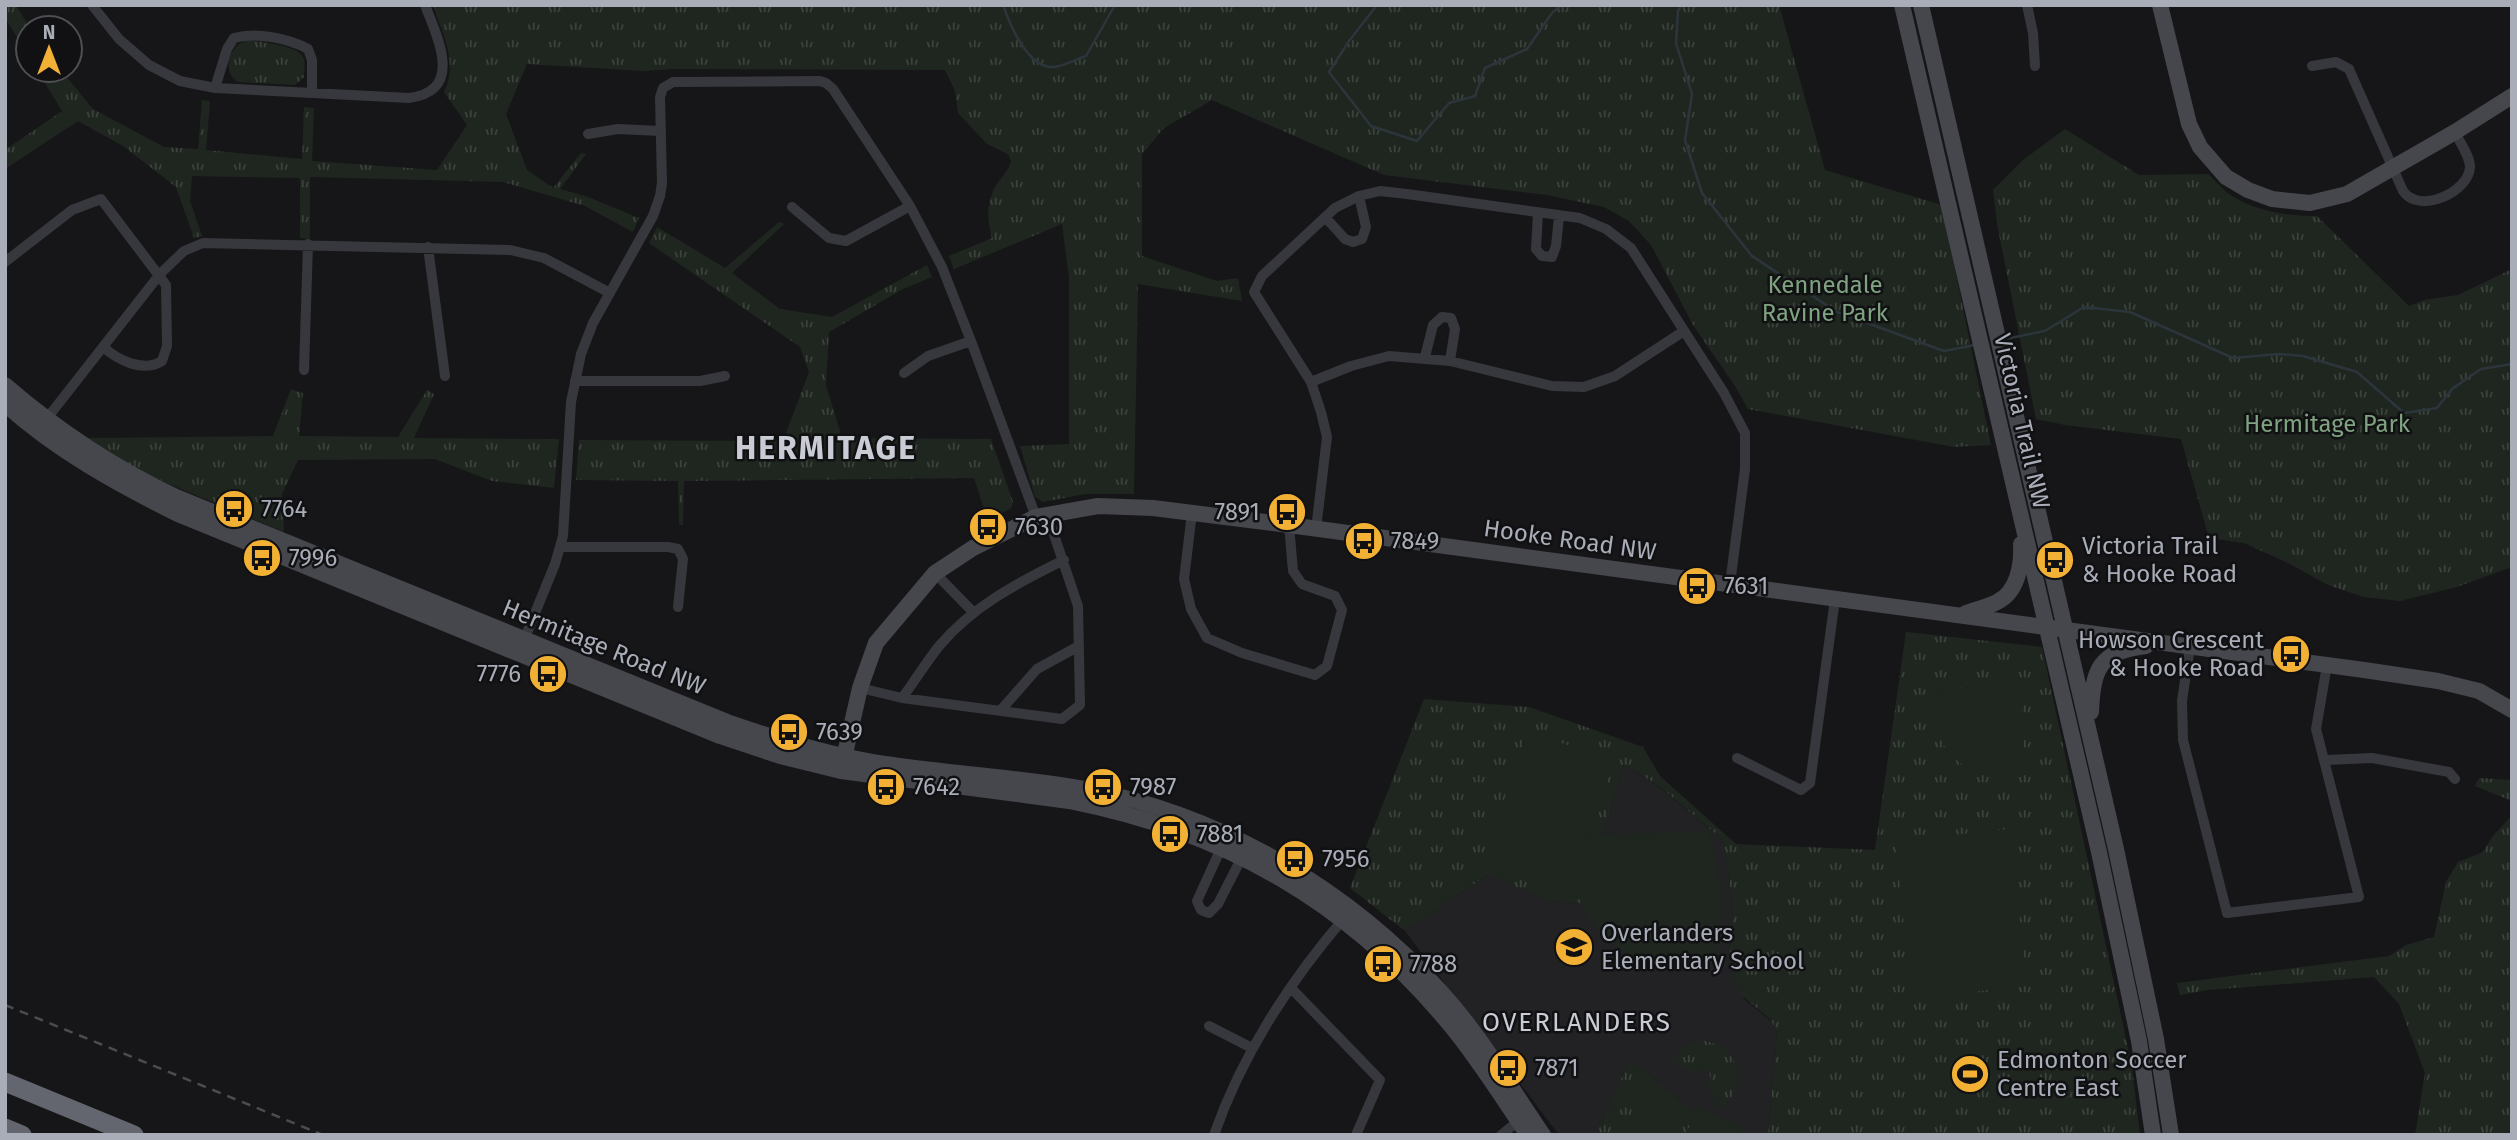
<svg xmlns="http://www.w3.org/2000/svg" width="2517" height="1140" viewBox="0 0 2517 1140" font-family="'Fira Sans',sans-serif">
	<style>
		.built { fill: #222225 }
		.park { fill: url(#park-tufts) }
		.garden { fill: #1e261f }
		.lines { fill: none; stroke-linecap: round; stroke-linejoin: round }
		.stream { stroke: #2c353c; stroke-width: 2.5 }
		.street { stroke: #37383d; stroke-width: 10 }
		.secondary { stroke: #45474d; stroke-width: 16 }
		.highway { stroke: #63666e; stroke-width: 19 }
		.rail { stroke: #4a4c52; stroke-width: 2.5; stroke-dasharray: 9 7; stroke-linecap: butt }
		.labels { text-anchor: middle; stroke-width: 5; stroke-linejoin: round; paint-order: stroke }
		.park-label { font-size: 24px; fill: #7fa381; stroke: #111113 }
		.street-label { font-size: 24px; fill: #a8adb8; stroke: #111113 }
		.poi-label { font-size: 24px; fill: #a8adb8; stroke: #111113; text-anchor: start }
		.neighbourhood-label { font-size: 26px; letter-spacing: 2px; fill: #c9ccd4; stroke: #111113 }
		.district-label { font-size: 32px; font-weight: bold; letter-spacing: 2px; fill: #c9ccd4; stroke: #111113 }
	</style>
	<defs>
		<pattern id="park-tufts" width="24" height="20" patternUnits="userSpaceOnUse" patternTransform="scale(1.75)"><rect width="24" height="20" fill="#1e261f"/><path d="M3 7l-1-3M5 7V3M7 7l1-3M15 17l-1-3M17 17v-4M19 17l1-3" fill="none" stroke="#3c433d"/></pattern>
	</defs>
	<rect width="100%" height="100%" fill="#161618"/>
	<path class="built" d="M 1624,764 L 1659,787 L 1723,840 L 1733,904 L 1729,964 L 1744,999 L 1771,1021 L 1777,1033 L 1768,1135 L 1723,1135 L 1630,1059 L 1596,1135 L 1559,1135 L 1405,931 L 1487,875 L 1550,901 L 1581,903 Z"/>
	<path class="park" d="M 5,5 L 16,5 L 30,28 L 28,28 L 28,55 L 5,18 Z
		M 433,5 L 1779,5 L 1825,170 L 1942,205 L 1991,445 L 1954,447 L 1748,409 L 1735,386 L 1693,325 L 1651,245 L 1629,221 L 1604,207 L 1547,195 L 1384,175 L 1212,100 L 1164,128 L 1142,154 L 1142,256 L 1217,281 L 1238,278 L 1242,301 L 1138,284 L 1134,494 L 1085,494 L 1043,502 L 1035,497 L 1020,446 L 1069,444 L 1069,277 L 1062,224 L 954,269 L 949,256 L 992,238 C 987,220 986,208 994,189 C 999,179 1008,173 1011,161 L 1008,154 L 987,144 L 958,113 L 955,91 L 945,70 L 672,69 L 644,71 L 527,64 L 506,114 L 527,170 L 553,188 L 581,153 L 586,154 L 560,189 L 588,197 L 639,218 L 633,232 L 585,206 L 503,182 L 310,177 L 310,239 L 300,238 L 300,178 L 192,176 L 190,201 L 202,236 L 194,238 L 176,187 L 123,146 L 78,121 L 5,169 L 5,150 L 62,111 L 37,70 L 61,70 L 93,109 L 164,147 L 198,149 L 202,100 L 210,101 L 206,150 L 302,159 L 304,107 L 314,108 L 312,161 L 437,170 L 467,125 L 444,92 C 459,63 442,33 433,5 Z
		M 250,40 C 263,43 300,45 304,59 C 305,65 304,72 304,77 L 295,85 L 238,82 C 220,71 230,42 250,40 Z
		M 2065,129 L 2139,175 L 2208,174 C 2216,181 2224,191 2232,196 C 2258,212 2288,216 2317,216 L 2409,306 L 2424,300 L 2458,295 L 2512,269 L 2512,567 L 2457,587 L 2400,601 L 2364,597 L 2328,585 L 2290,564 L 2244,543 L 2209,538 L 2181,439 L 2065,425 L 2036,419 L 1997,224 L 1993,190 L 2023,160 Z
		M 779,222 L 784,224 L 732,273 L 780,309 L 832,317 L 927,265 L 932,277 L 903,289 L 829,332 L 826,385 L 842,438 L 991,439 L 1013,502 L 1011,508 L 988,521 L 974,478 L 684,481 L 683,525 L 679,525 L 678,481 L 576,480 L 579,440 L 783,441 L 809,372 L 800,347 L 649,243 L 657,227 L 725,268 Z
		M 291,389 L 303,393 L 299,436 L 398,437 L 427,390 L 434,394 L 414,438 L 559,439 L 554,488 L 492,481 L 435,459 L 298,460 L 282,494 L 284,532 L 138,471 L 87,438 L 273,436 Z
		M 1906,632 L 2042,647 L 2132,1067 L 2140,1135 L 1768,1135 L 1777,1033 L 1771,1020 L 1740,994 L 1729,964 L 1733,904 L 1723,840 L 1660,787 L 1624,764 L 1581,903 L 1550,901 L 1487,875 L 1405,931 L 1350,888 L 1424,699 L 1529,707 L 1643,747 L 1660,776 L 1736,844 L 1875,850 Z
		M 2479,778 L 2512,780 L 2512,801 L 2475,786 Z
		M 2512,815 L 2512,1135 L 2415,1135 L 2425,1073 L 2399,1004 L 2374,977 L 2208,990 L 2180,995 L 2177,983 L 2389,956 L 2406,945 L 2434,937 L 2446,882 L 2458,862 L 2483,852 L 2493,836 Z
		M 1704,1041 C 1741,1046 1750,1090 1718,1109 L 1707,1085 L 1711,1080 L 1709,1072 L 1701,1069 L 1695,1073 L 1670,1063 C 1678,1049 1689,1042 1704,1041 Z
		M 1630,1059 L 1723,1135 L 1596,1135 Z"/>
	<path class="garden" d="M 2014,686 L 2021,690 L 2023,769 C 1968,789 1921,744 1938,689 Z
		M 1527,732 L 1614,760 L 1587,843 L 1595,834 L 1709,832 L 1719,878 L 1719,950 L 1715,964 C 1693,964 1667,968 1645,962 C 1610,951 1574,912 1577,874 L 1569,895 L 1482,866 Z
		M 2010,829 L 2027,986 L 1912,998 L 1895,841 Z
		M 1643,1087 L 1681,1101 L 1668,1135 L 1625,1135 Z
		M 1696,1108 L 1743,1125 L 1739,1135 L 1686,1135 Z"/>
	<g class="lines">
		<path class="stream" d="M 1003,5 C 1010,25 1028,69 1054,67 C 1064,66 1077,59 1086,56 L 1115,5
			M 1377,5 L 1349,41 L 1329,72 L 1371,126 L 1417,141 L 1449,103 L 1475,96 L 1485,68 L 1527,49 L 1552,13 L 1562,5
			M 1682,5 L 1678,11 L 1676,43 L 1692,94 L 1685,140 L 1702,193 L 1752,256 L 1837,312 L 1944,351 L 1975,345
			M 2005,339 L 2045,331 L 2084,307 L 2130,312 L 2233,358 L 2279,354 L 2303,356 L 2357,372 L 2404,413 L 2437,408 L 2452,389 L 2481,369 L 2512,364"/>
		<path class="street" d="M 92,5 L 119,39 L 149,65 L 180,81 L 215,88 L 409,98 C 465,91 437,37 425,5
			M 2027,5 L 2033,33 L 2035,66
			M 2312,66 L 2336,62 L 2349,69 L 2403,191 C 2419,215 2469,192 2470,167 C 2470,156 2460,143 2455,132
			M 215,88 L 227,49 L 234,38 C 256,32 288,38 308,49 L 312,60 L 312,93
			M 588,134 L 618,129 L 660,131
			M 792,207 L 829,238 L 846,241 L 910,206
			M 1538,213 L 1536,249 L 1542,256 L 1552,257 L 1556,246 L 1559,217
			M 1325,217 L 1345,239 L 1353,242 L 1362,239 L 1366,227 L 1359,196
			M 428,247 L 445,376
			M 5,262 L 72,210 L 101,199 L 166,285 L 167,346 L 162,361 C 143,373 118,360 103,347
			M 1425,357 L 1433,325 L 1442,317 L 1451,318 L 1455,329 L 1450,361
			M 304,370 L 308,244
			M 904,373 L 928,356 L 971,341
			M 575,381 L 700,381 L 725,376
			M 1311,382 L 1351,366 L 1389,356 L 1450,361 L 1552,386 L 1584,387 L 1615,376 L 1684,331
			M 42,420 L 52,412 L 160,274 L 184,251 L 203,243 L 510,250 L 544,258 L 610,293
			M 1192,513 L 1184,579 L 1191,609 L 1207,638 L 1242,653 L 1315,675 L 1327,666 L 1342,610 L 1335,596 L 1302,584 L 1293,571 L 1289,525
			M 1316,529 L 1327,437 L 1321,412 L 1311,382 L 1254,292 L 1262,276 L 1335,208 L 1359,196 L 1380,191 L 1407,194 L 1580,218 L 1606,229 L 1631,248 L 1724,393 L 1745,433 L 1745,469 L 1730,584
			M 561,547 L 668,547 L 678,549 L 683,559 L 678,607
			M 935,573 L 973,612
			M 522,645 L 555,564 L 563,536 L 571,402 L 581,354 L 593,323 L 653,216 L 660,196 L 662,183 L 660,97 L 663,88 L 673,82 L 820,81 L 826,83 L 833,89 L 910,206 L 942,267 L 971,341 L 1036,517
			M 2190,647 L 2182,701 L 2183,740 L 2227,913 L 2359,897 L 2316,729 L 2327,665
			M 860,688 L 902,698 L 1062,719 L 1080,705 L 1078,606 L 1047,514
			M 902,698 C 915,681 926,662 940,645 C 973,606 1019,582 1064,560
			M 1000,711 L 1037,669 L 1079,646
			M 1737,758 L 1801,790 L 1810,783 L 1835,599
			M 2326,760 L 2372,758 L 2449,772 L 2455,779
			M 1223,844 L 1197,901 L 1201,910 L 1209,913 L 1218,904 L 1243,855
			M 1291,988 L 1380,1080 L 1356,1135
			M 1209,1026 L 1252,1048
			M 1214,1135 C 1242,1055 1290,981 1345,917
			M 1501,1135 L 1523,1117"/>
		<path class="secondary" d="M 1902,5 L 2099,852 L 2139,1041 L 2153,1135
			M 1921,5 L 2116,849 L 2156,1039 L 2171,1135
			M 2160,5 L 2189,124 L 2200,147 L 2226,177 L 2248,190 L 2272,199 L 2310,203 L 2347,194 L 2455,132 L 2512,96
			M 5,385 C 56,429 115,468 176,497 L 727,722 C 779,740 831,756 885,764 C 952,774 1019,777 1085,789 C 1221,814 1350,890 1442,993 C 1481,1036 1510,1087 1543,1135
			M 5,404 C 56,450 117,484 178,514 L 720,736 L 780,756 L 841,771 L 1069,801 C 1226,832 1349,902 1451,1026 C 1479,1060 1503,1099 1528,1135
			M 1966,613 C 1976,609 1988,607 1997,602 C 2018,592 2022,564 2021,544
			M 2091,712 C 2093,669 2099,651 2146,646
			M 841,771 L 860,688 L 876,643 L 935,573 L 973,548 L 1036,517 L 1098,506 L 1153,508 L 1289,525 L 2364,670 L 2438,681 L 2479,691 L 2512,710"/>
		<path class="highway" d="M 5,1082 L 134,1135
			M 5,1128 L 22,1135"/>
		<path class="rail" d="M 5,1005 L 323,1135"/>
	</g>
	<defs>
		<g id="bus-disc" transform="scale(2.0125)"><circle r="9.5" fill="#f2b134" stroke="#111113"/><path d="M-5-6H5V4H4V6H2V4H-2V6H-4V4H-5ZM-3.5-4V0h7V-4ZM-3.5 1.2v1.5H-2V1.2ZM2 1.2v1.5H3.5V1.2Z" fill="#111"/></g>
		<g id="school-disc" transform="scale(2.0125)"><circle r="9.5" fill="#f2b134" stroke="#111113"/><path d="M0-5L7-2L0 1L-7-2ZM-4 1L0 2.5L4 1V4Q0 6-4 4Z" fill="#111"/></g>
		<g id="stadium-disc" transform="scale(2.0125)"><circle r="9.5" fill="#f2b134" stroke="#111113"/><path d="M0-5a6.5 5 0 1 0 0 10a6.5 5 0 1 0 0-10ZM-3.5-1.8h7v3.6h-7Z" fill="#111"/></g>
	</defs>
	<g fill-rule="evenodd">
		<use href="#bus-disc" x="234" y="509"/>
		<use href="#bus-disc" x="1287" y="512"/>
		<use href="#bus-disc" x="988" y="527"/>
		<use href="#bus-disc" x="1364" y="541"/>
		<use href="#bus-disc" x="262" y="558"/>
		<use href="#bus-disc" x="2055" y="560"/>
		<use href="#bus-disc" x="1697" y="586"/>
		<use href="#bus-disc" x="2291" y="654"/>
		<use href="#bus-disc" x="548" y="674"/>
		<use href="#bus-disc" x="789" y="732"/>
		<use href="#bus-disc" x="886" y="787"/>
		<use href="#bus-disc" x="1103" y="787"/>
		<use href="#bus-disc" x="1170" y="834"/>
		<use href="#bus-disc" x="1295" y="859"/>
		<use href="#school-disc" x="1574" y="947"/>
		<use href="#bus-disc" x="1383" y="964"/>
		<use href="#bus-disc" x="1508" y="1068"/>
		<use href="#stadium-disc" x="1970" y="1074"/>
	</g>
	<g class="labels">
		<g class="park-label">
			<text x="1825" y="293">Kennedale<tspan x="1825" dy="28">Ravine Park</tspan></text>
			<text x="2327" y="432">Hermitage Park</text>
		</g>
		<g class="street-label">
			<text transform="translate(2022 421) rotate(77)" y="8">Victoria Trail NW</text>
			<text transform="translate(1570 540) rotate(8)" y="8">Hooke Road NW</text>
			<text transform="translate(604 647) rotate(22)" y="8">Hermitage Road NW</text>
		</g>
		<g class="poi-label">
			<text x="261" y="517">7764</text>
			<text x="1260" y="520" text-anchor="end">7891</text>
			<text x="1015" y="535">7630</text>
			<text x="1391" y="549">7849</text>
			<text x="2082" y="554">Victoria Trail<tspan x="2082" dy="28">&amp; Hooke Road</tspan></text>
			<text x="289" y="566">7996</text>
			<text x="1724" y="594">7631</text>
			<text x="2264" y="648" text-anchor="end">Howson Crescent<tspan x="2264" dy="28">&amp; Hooke Road</tspan></text>
			<text x="521" y="682" text-anchor="end">7776</text>
			<text x="816" y="740">7639</text>
			<text x="913" y="795">7642</text>
			<text x="1130" y="795">7987</text>
			<text x="1197" y="842">7881</text>
			<text x="1322" y="867">7956</text>
			<text x="1601" y="941">Overlanders<tspan x="1601" dy="28">Elementary School</tspan></text>
			<text x="1410" y="972">7788</text>
			<text x="1997" y="1068">Edmonton Soccer<tspan x="1997" dy="28">Centre East</tspan></text>
			<text x="1535" y="1076">7871</text>
		</g>
		<g class="neighbourhood-label">
			<text x="1577" y="1031">OVERLANDERS</text>
		</g>
		<g class="district-label">
			<text x="826" y="459">HERMITAGE</text>
		</g>
	</g>
	<rect width="2517" height="1140" fill="none" stroke="#a8adb8" stroke-width="14"/>
	<g transform="translate(49 49)"><circle r="33" fill="#111113" stroke="#4d4f55" stroke-width="2"/>
	<path d="M0-5L12 26L0 18L-12 26Z" fill="#f2b134"/>
	<text y="-10" font-size="19" font-weight="bold" text-anchor="middle" fill="#a8adb8">N</text>
	</g>
</svg>
